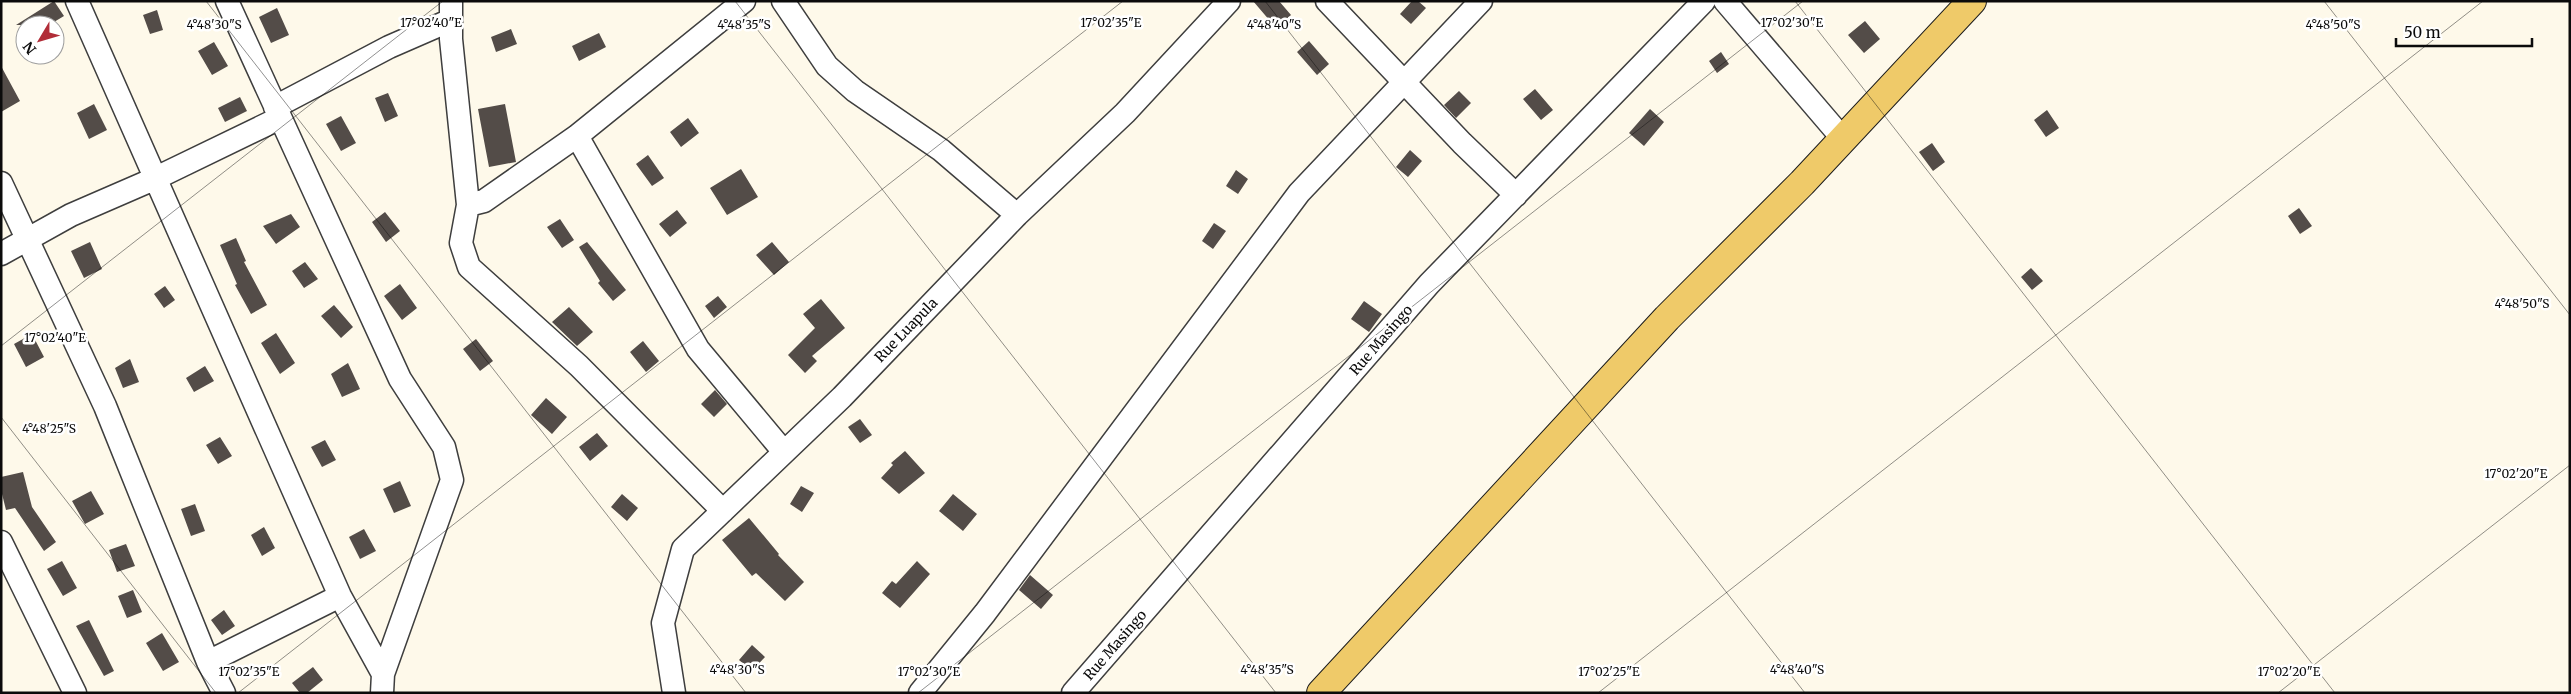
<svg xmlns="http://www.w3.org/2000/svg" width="2571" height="694" viewBox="0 0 2571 694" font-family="Merriweather,serif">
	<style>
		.building { fill: #534c48 }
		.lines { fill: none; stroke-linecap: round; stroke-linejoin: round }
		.minor-casing { stroke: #3e3e3e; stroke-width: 25 }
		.major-casing { stroke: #1c1c1c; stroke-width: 30 }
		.minor { stroke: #fff; stroke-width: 22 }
		.major { stroke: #efca69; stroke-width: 28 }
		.ticks { fill: none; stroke: #0b0b0b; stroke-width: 1; stroke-opacity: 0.45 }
		.labels { text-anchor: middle; stroke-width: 5; stroke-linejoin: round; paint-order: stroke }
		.street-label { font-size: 14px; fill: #0b0b0b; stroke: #fff }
		.ticks-label { font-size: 12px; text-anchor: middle; fill: #0b0b0b; stroke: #fff; stroke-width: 5; stroke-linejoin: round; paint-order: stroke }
	</style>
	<rect width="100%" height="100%" fill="#fef9ea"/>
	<path class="building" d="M 54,1 L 64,16 L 49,25 L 16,25 Z
		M 1253,1 L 1279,1 L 1291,15 L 1276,28 Z
		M 1412,1 L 1418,1 L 1426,8 L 1411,24 L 1400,14 Z
		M 277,8 L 289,35 L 271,43 L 259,17 Z
		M 157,10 L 163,30 L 150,34 L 143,15 Z
		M 1865,21 L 1880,39 L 1864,53 L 1848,35 Z
		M 511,29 L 517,44 L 496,52 L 491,37 Z
		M 599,33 L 606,47 L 579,61 L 572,46 Z
		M 1309,41 L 1329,64 L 1317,75 L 1297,52 Z
		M 214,42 L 228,66 L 212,75 L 198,51 Z
		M 1721,52 L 1729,64 L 1717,73 L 1709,61 Z
		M 1,66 L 20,101 L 1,112 Z
		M 1535,89 L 1553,110 L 1541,120 L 1523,99 Z
		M 1459,91 L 1471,103 L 1456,118 L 1444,105 Z
		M 388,93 L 398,116 L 385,122 L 375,98 Z
		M 240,97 L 247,111 L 225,122 L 218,108 Z
		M 94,104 L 107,130 L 89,139 L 77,113 Z
		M 505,104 L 516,162 L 489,167 L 478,109 Z
		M 1650,109 L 1664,122 L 1644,146 L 1629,133 Z
		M 2047,110 L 2059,128 L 2046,137 L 2034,120 Z
		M 341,116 L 356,143 L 341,151 L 326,124 Z
		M 688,118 L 699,133 L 681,147 L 670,132 Z
		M 1932,143 L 1945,162 L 1933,171 L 1919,152 Z
		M 1410,150 L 1422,161 L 1408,177 L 1396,167 Z
		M 648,155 L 664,178 L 652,186 L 636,164 Z
		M 741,169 L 758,197 L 727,215 L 710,188 Z
		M 1236,170 L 1248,179 L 1238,194 L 1226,186 Z
		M 2299,208 L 2312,226 L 2300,234 L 2288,216 Z
		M 677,210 L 687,223 L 670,237 L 659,224 Z
		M 385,212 L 400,231 L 386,242 L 372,222 Z
		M 291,214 L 300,227 L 276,244 L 263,226 Z
		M 560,219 L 574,240 L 562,248 L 547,227 Z
		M 1214,223 L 1226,231 L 1213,249 L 1202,241 Z
		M 236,238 L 246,261 L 244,262 L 267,305 L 251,314 L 235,285 L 237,284 L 220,245 Z
		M 90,242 L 102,269 L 84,278 L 71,251 Z
		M 587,242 L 626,290 L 613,301 L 598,283 L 600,281 L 579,247 Z
		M 772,242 L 789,262 L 774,275 L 756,255 Z
		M 305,262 L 318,279 L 304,288 L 292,271 Z
		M 2031,268 L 2043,281 L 2032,290 L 2021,277 Z
		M 400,284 L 417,308 L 402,320 L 384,296 Z
		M 165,286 L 175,300 L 164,308 L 154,294 Z
		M 718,296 L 727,307 L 714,318 L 705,306 Z
		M 821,299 L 845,328 L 812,356 L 817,361 L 805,373 L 788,355 L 815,328 L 803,314 Z
		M 1364,301 L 1382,314 L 1369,332 L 1351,319 Z
		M 334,305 L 353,327 L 341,338 L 321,316 Z
		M 569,307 L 593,332 L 577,346 L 552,322 Z
		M 276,333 L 295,363 L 280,374 L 261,343 Z
		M 32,334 L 44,357 L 26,367 L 14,344 Z
		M 476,339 L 493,361 L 480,371 L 463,349 Z
		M 643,341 L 659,361 L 646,372 L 630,352 Z
		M 130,359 L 139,382 L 123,388 L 115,368 Z
		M 348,363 L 360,389 L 342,397 L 331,374 Z
		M 205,366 L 214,381 L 194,392 L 186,378 Z
		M 715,390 L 727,404 L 714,417 L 701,404 Z
		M 546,398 L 567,417 L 552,434 L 531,415 Z
		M 860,419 L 872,435 L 860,443 L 848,427 Z
		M 597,433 L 608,446 L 590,461 L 579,447 Z
		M 220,437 L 232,456 L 218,464 L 206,445 Z
		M 325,440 L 336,460 L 322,467 L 311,447 Z
		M 905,451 L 925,473 L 899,494 L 881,478 L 893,465 L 891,463 Z
		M 23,472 L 32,507 L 56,542 L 44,551 L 15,508 L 6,510 L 1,490 L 1,477 Z
		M 400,481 L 411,506 L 394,513 L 383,489 Z
		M 801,486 L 814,493 L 802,512 L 790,504 Z
		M 91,491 L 104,514 L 85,524 L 72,501 Z
		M 622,494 L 638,508 L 627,521 L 611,507 Z
		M 953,494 L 977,514 L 963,531 L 939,511 Z
		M 195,504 L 205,531 L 191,536 L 181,509 Z
		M 749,518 L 779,554 L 778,555 L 804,582 L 785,601 L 756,573 L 752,576 L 722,540 Z
		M 264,527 L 275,548 L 262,556 L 251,535 Z
		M 364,529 L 376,551 L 360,559 L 349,537 Z
		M 126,544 L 135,566 L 117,572 L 109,550 Z
		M 62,561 L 77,588 L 63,596 L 47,569 Z
		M 917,561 L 930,574 L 900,608 L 882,593 L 892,581 L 896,584 Z
		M 1030,575 L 1053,595 L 1041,609 L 1019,590 Z
		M 133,590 L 142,612 L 127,618 L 118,596 Z
		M 224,610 L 235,626 L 222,635 L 211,620 Z
		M 89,620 L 114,671 L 104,676 L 76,626 Z
		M 162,633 L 179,662 L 163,671 L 146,643 Z
		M 752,645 L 765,657 L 752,671 L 739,660 Z
		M 313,667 L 323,680 L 307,693 L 300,693 L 292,683 Z"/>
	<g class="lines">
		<g class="minor-casing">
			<path id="minor" d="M 77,1 L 340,596 L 383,674
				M 227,1 L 400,379 L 444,447 L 452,480 L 383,674 L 382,693
				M 451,1 L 451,39 L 468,205 L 461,243 L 469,267 L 579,366 L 723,511
				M 783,1 L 827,66 L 855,91 L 941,150 L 1017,215
				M 1327,1 L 1462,143 L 1516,195
				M 1725,1 L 1843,139
				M 275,107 L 389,47 L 451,20
				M 577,136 L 698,349 L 784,452
				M 1,183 L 105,406 L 208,662 L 224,693
				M 468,205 L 484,201 L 577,136 L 744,1
				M 1,254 L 71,215 L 154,179 L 280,118
				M 1,542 L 75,693
				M 208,662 L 340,596
				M 674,693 L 663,623 L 683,549 L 842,397 L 1017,215 L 1125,113 L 1229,1
				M 920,693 L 985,613 L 1299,193 L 1481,1
				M 1073,693 L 1429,284 L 1704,1"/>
		</g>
		<g class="major-casing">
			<path id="major" d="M 1321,693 L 1667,318 L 1802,183 L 1972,1"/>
		</g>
		<use href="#minor" class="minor"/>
		<use href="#major" class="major"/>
	</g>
	<path class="ticks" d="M 206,1 L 746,693M 735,1 L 1276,693M 1265,1 L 1805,693M 1795,1 L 2335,693M 2324,1 L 2570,315M 1,346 L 443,1M 1,417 L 216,693M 238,693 L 1123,1M 918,693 L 1803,1M 1598,693 L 2483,1M 2278,693 L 2570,465"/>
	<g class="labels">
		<g class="street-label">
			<text transform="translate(906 330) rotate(-46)" y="5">Rue Luapula</text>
			<text transform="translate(1381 340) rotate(-49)" y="5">Rue Masingo</text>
			<text transform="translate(1115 645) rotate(-49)" y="5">Rue Masingo</text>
		</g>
	</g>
	<g class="ticks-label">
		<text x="431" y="27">17°02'40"E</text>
		<text x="1111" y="27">17°02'35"E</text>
		<text x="1792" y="27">17°02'30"E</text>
		<text x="214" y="29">4°48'30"S</text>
		<text x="744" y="29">4°48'35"S</text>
		<text x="1274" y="29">4°48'40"S</text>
		<text x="2333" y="29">4°48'50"S</text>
		<text x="2522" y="308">4°48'50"S</text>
		<text x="55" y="342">17°02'40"E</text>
		<text x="49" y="433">4°48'25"S</text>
		<text x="2516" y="478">17°02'20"E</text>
		<text x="737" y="674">4°48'30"S</text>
		<text x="1267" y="674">4°48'35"S</text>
		<text x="1797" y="674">4°48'40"S</text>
		<text x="249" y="676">17°02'35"E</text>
		<text x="929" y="676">17°02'30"E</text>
		<text x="1609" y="676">17°02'25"E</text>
		<text x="2289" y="676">17°02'20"E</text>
	</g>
	<rect width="2571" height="694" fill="none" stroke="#0b0b0b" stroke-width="5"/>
	<g transform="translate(40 40) rotate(232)"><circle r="24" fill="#ffffff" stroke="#9d9d9d"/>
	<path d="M0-4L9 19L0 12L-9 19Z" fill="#b12d38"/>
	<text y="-8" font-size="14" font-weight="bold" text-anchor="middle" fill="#0b0b0b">N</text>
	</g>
	<path d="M2396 38v8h136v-8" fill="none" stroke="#0b0b0b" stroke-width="2.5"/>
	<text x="2404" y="38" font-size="15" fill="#0b0b0b" stroke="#ffffff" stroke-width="4" paint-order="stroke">50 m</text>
</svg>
